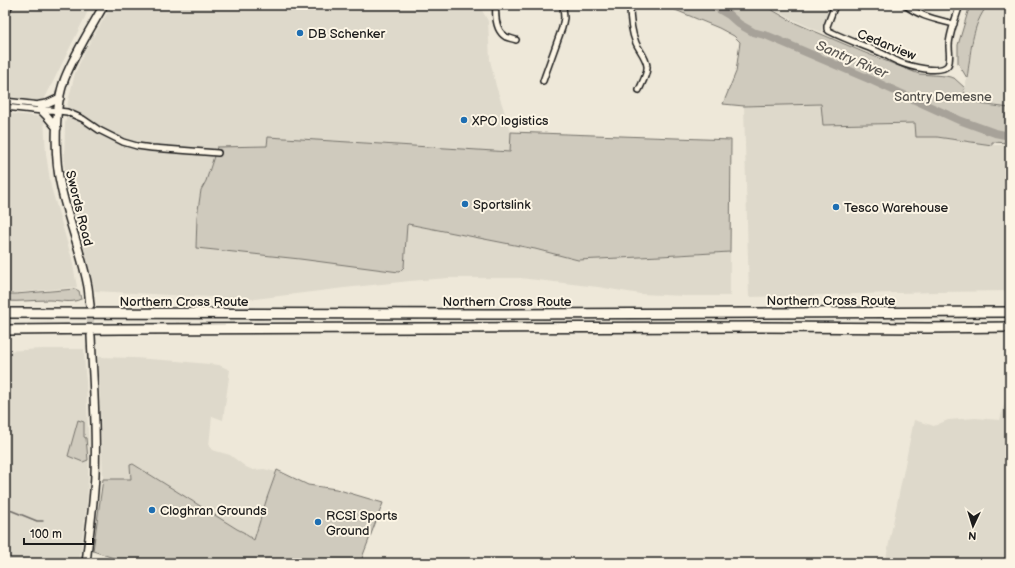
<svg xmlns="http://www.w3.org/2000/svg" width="1015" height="568" viewBox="0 0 1015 568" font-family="'Balsamiq Sans',sans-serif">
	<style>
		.built { fill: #ded9cb }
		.green { fill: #cfcabd; stroke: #76736c }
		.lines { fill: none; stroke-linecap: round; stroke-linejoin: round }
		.stream { stroke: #6f6c67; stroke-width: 1.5 }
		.river { stroke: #a7a299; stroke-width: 8 }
		.secondary-tunnel { stroke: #cec9bd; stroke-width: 7; stroke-dasharray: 7 3.5; stroke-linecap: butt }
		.street-casing { stroke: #1c1c1c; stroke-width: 8 }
		.secondary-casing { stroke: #1c1c1c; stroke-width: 10 }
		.highway-casing { stroke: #1c1c1c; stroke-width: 12 }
		.street { stroke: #fcf5e5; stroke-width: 5 }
		.secondary { stroke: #fcf5e5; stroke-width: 7 }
		.highway { stroke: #fcf5e5; stroke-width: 9 }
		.poi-dot { fill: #1f6fb2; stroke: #fcf5e5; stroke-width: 1.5 }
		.labels { text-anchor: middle; stroke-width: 4; stroke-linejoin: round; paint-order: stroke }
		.poi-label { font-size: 13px; fill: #1c1c1c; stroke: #fcf5e5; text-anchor: start }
		.street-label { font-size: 13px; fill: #1c1c1c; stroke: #fcf5e5 }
		.park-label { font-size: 13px; fill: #52504c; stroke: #fcf5e5 }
		.water-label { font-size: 14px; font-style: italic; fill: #5b5854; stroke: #fcf5e5 }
	</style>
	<rect width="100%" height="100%" fill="#eee8d9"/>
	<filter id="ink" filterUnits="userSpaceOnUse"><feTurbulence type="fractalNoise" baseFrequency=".025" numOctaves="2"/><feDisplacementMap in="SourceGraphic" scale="8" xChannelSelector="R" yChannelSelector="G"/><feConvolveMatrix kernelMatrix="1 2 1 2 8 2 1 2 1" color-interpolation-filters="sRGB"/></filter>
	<g filter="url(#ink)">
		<path class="built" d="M 5,5 L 91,5 L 43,102 L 5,96 Z
			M 112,5 L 479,5 L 488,21 L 490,60 L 496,86 L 511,132 L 510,152 L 268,137 L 267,146 L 217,147 L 206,181 L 201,190 L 197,217 L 196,248 L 300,259 L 408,224 L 535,249 L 578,260 L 660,256 L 730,252 L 730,296 L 685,296 L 640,294 L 598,287 L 520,278 L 448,278 L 410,281 L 344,288 L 255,299 L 188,296 L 95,291 L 81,235 L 75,218 L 68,191 L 64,164 L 65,123 L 67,116 L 67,106 L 75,73 L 87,47 Z
			M 768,5 L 831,5 L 821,32 L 798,22 L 768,7 Z
			M 988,5 L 1010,5 L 1010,108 L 979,104 L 962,90 L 965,88 L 975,30 L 983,10 Z
			M 822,104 L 823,125 L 915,123 L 917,137 L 937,137 L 992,145 L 1010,145 L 1010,291 L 936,292 L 749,297 L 744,106 Z
			M 5,113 L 44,117 L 46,154 L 51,187 L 72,259 L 77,287 L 15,293 L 5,292 Z
			M 43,349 L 84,349 L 85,373 L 86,381 L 89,457 L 87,503 L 79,563 L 5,563 L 5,351 Z
			M 98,357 L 134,358 L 177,361 L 219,365 L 230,370 L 223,420 L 212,416 L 209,446 L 212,450 L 230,455 L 246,467 L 253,470 L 264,469 L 276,472 L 267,498 L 254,540 L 133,464 L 130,465 L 131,479 L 103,479 Z
			M 1010,384 L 1010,563 L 885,563 L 914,420 L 934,426 L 948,420 L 976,418 L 1000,420 Z"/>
		<path class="green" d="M 669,5 L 748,5 L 754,7 L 766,8 L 767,7 L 793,22 L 863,52 L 919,74 L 946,76 L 954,78 L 965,88 L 963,91 L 979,104 L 1010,108 L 1010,143 L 992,142 L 992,145 L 937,137 L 916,137 L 915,123 L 823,125 L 821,104 L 744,106 L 723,104 L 736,72 L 740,42 L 734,36 L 719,28 L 673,9 Z
			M 970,5 L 988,5 C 971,25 971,54 967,78 L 958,63 L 958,45 Z
			M 511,132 L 731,140 L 730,252 L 660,256 L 578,260 L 535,249 L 408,224 L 407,225 L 404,267 L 399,272 L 300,259 L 196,248 L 197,217 L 201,190 L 206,181 L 217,147 L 267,146 L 268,137 L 510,152 Z
			M 75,289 L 79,291 L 81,299 C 71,304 59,300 49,300 C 34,300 20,302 5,301 L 5,294 L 16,294 Z
			M 78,420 L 84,422 L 84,437 L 86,438 L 88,460 L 83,462 L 68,456 Z
			M 133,464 L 237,529 L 245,533 L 245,534 L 254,540 L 267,498 L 277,470 L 308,485 L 336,489 L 383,503 L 363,555 L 361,563 L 128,563 L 93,551 L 103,479 L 131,479 L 130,465 Z"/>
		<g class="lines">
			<path class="stream" d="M 5,508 L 37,521 L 43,521"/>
			<path class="river" d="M 712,5 L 729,15 L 739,24 L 753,32 L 768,36 L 869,79 L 959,120 L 995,133 L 1010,136"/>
			<path class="secondary-tunnel" d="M 90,308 L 91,334"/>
			<g class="street-casing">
				<path id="street" d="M 496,5 C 495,16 496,31 506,37 C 509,38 513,39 516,40
					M 630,5 C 630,18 631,31 636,43 C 639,50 646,57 647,66 C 648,73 642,83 639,90
					M 835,5 L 827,26 L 827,29 L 829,31 C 845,39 862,45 879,52 C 886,55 892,59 899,62 C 908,66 941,75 948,65 C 951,59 949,52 949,46 C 949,34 956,17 960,5
					M 905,5 C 921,17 935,19 954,24
					M 5,14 L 10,5
					M 543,81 L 562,28 L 564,18 L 563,5
					M 5,101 L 40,105 L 43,107
					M 5,107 L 42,111 L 50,110 L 67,112 L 83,119 L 99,130 L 123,142 L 137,146 L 152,148 L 218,153"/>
			</g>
			<g class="secondary-casing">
				<path id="secondary" d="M 40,105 L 47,104 L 60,98
					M 42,111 L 47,116 L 57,128
					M 90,305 C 89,299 89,293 88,287 C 82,253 68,221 61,187 C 54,157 54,106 65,78 C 75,53 91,28 104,5
					M 86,563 C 89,534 94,504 95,474 C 97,428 93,382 91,336"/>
			</g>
			<g class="highway-casing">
				<path id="highway" d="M 5,313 L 492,314 L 1010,312
					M 5,330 L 122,329 L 762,327 L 928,328 L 1010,327"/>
			</g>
			<use href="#street" class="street"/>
			<use href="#secondary" class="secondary"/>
			<use href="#highway" class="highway"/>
		</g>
	</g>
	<g class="poi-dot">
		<circle cx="300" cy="33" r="4"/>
		<circle cx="464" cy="120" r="4"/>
		<circle cx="465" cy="204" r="4"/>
		<circle cx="836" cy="207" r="4"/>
		<circle cx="152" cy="510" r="4"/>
		<circle cx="318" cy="522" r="4"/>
	</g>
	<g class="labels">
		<g class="poi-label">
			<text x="308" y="38">DB Schenker</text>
			<text x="472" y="125">XPO logistics</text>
			<text x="473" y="209">Sportslink</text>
			<text x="844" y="212">Tesco Warehouse</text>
			<text x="160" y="515">Cloghran Grounds</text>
			<text x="326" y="520">RCSI Sports<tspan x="326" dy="15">Ground</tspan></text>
		</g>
		<g class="street-label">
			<text transform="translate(887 44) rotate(22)" y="5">Cedarview</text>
			<text transform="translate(80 208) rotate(76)" y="5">Swords Road</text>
			<text x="831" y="305">Northern Cross Route</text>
			<text x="184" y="306">Northern Cross Route</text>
			<text x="507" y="306">Northern Cross Route</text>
		</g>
		<g class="park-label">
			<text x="943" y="101">Santry Demesne</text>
		</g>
		<g class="water-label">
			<text transform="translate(852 59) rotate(23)" y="5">Santry River</text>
		</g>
	</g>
	<rect width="1015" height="568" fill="none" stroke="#fcf5e5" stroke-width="20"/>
	<rect x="10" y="10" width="995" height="548" fill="none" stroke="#1c1c1c" stroke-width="1.5" filter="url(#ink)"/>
	<g transform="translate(973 526) rotate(184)" stroke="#fcf5e5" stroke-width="3" paint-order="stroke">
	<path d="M0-3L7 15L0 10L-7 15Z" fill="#1c1c1c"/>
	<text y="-6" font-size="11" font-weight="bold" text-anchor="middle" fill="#1c1c1c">N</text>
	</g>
	<path d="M24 538v6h69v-6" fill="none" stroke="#1c1c1c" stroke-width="2"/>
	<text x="30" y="538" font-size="12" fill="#1c1c1c" stroke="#fcf5e5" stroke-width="3" paint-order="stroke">100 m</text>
</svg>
